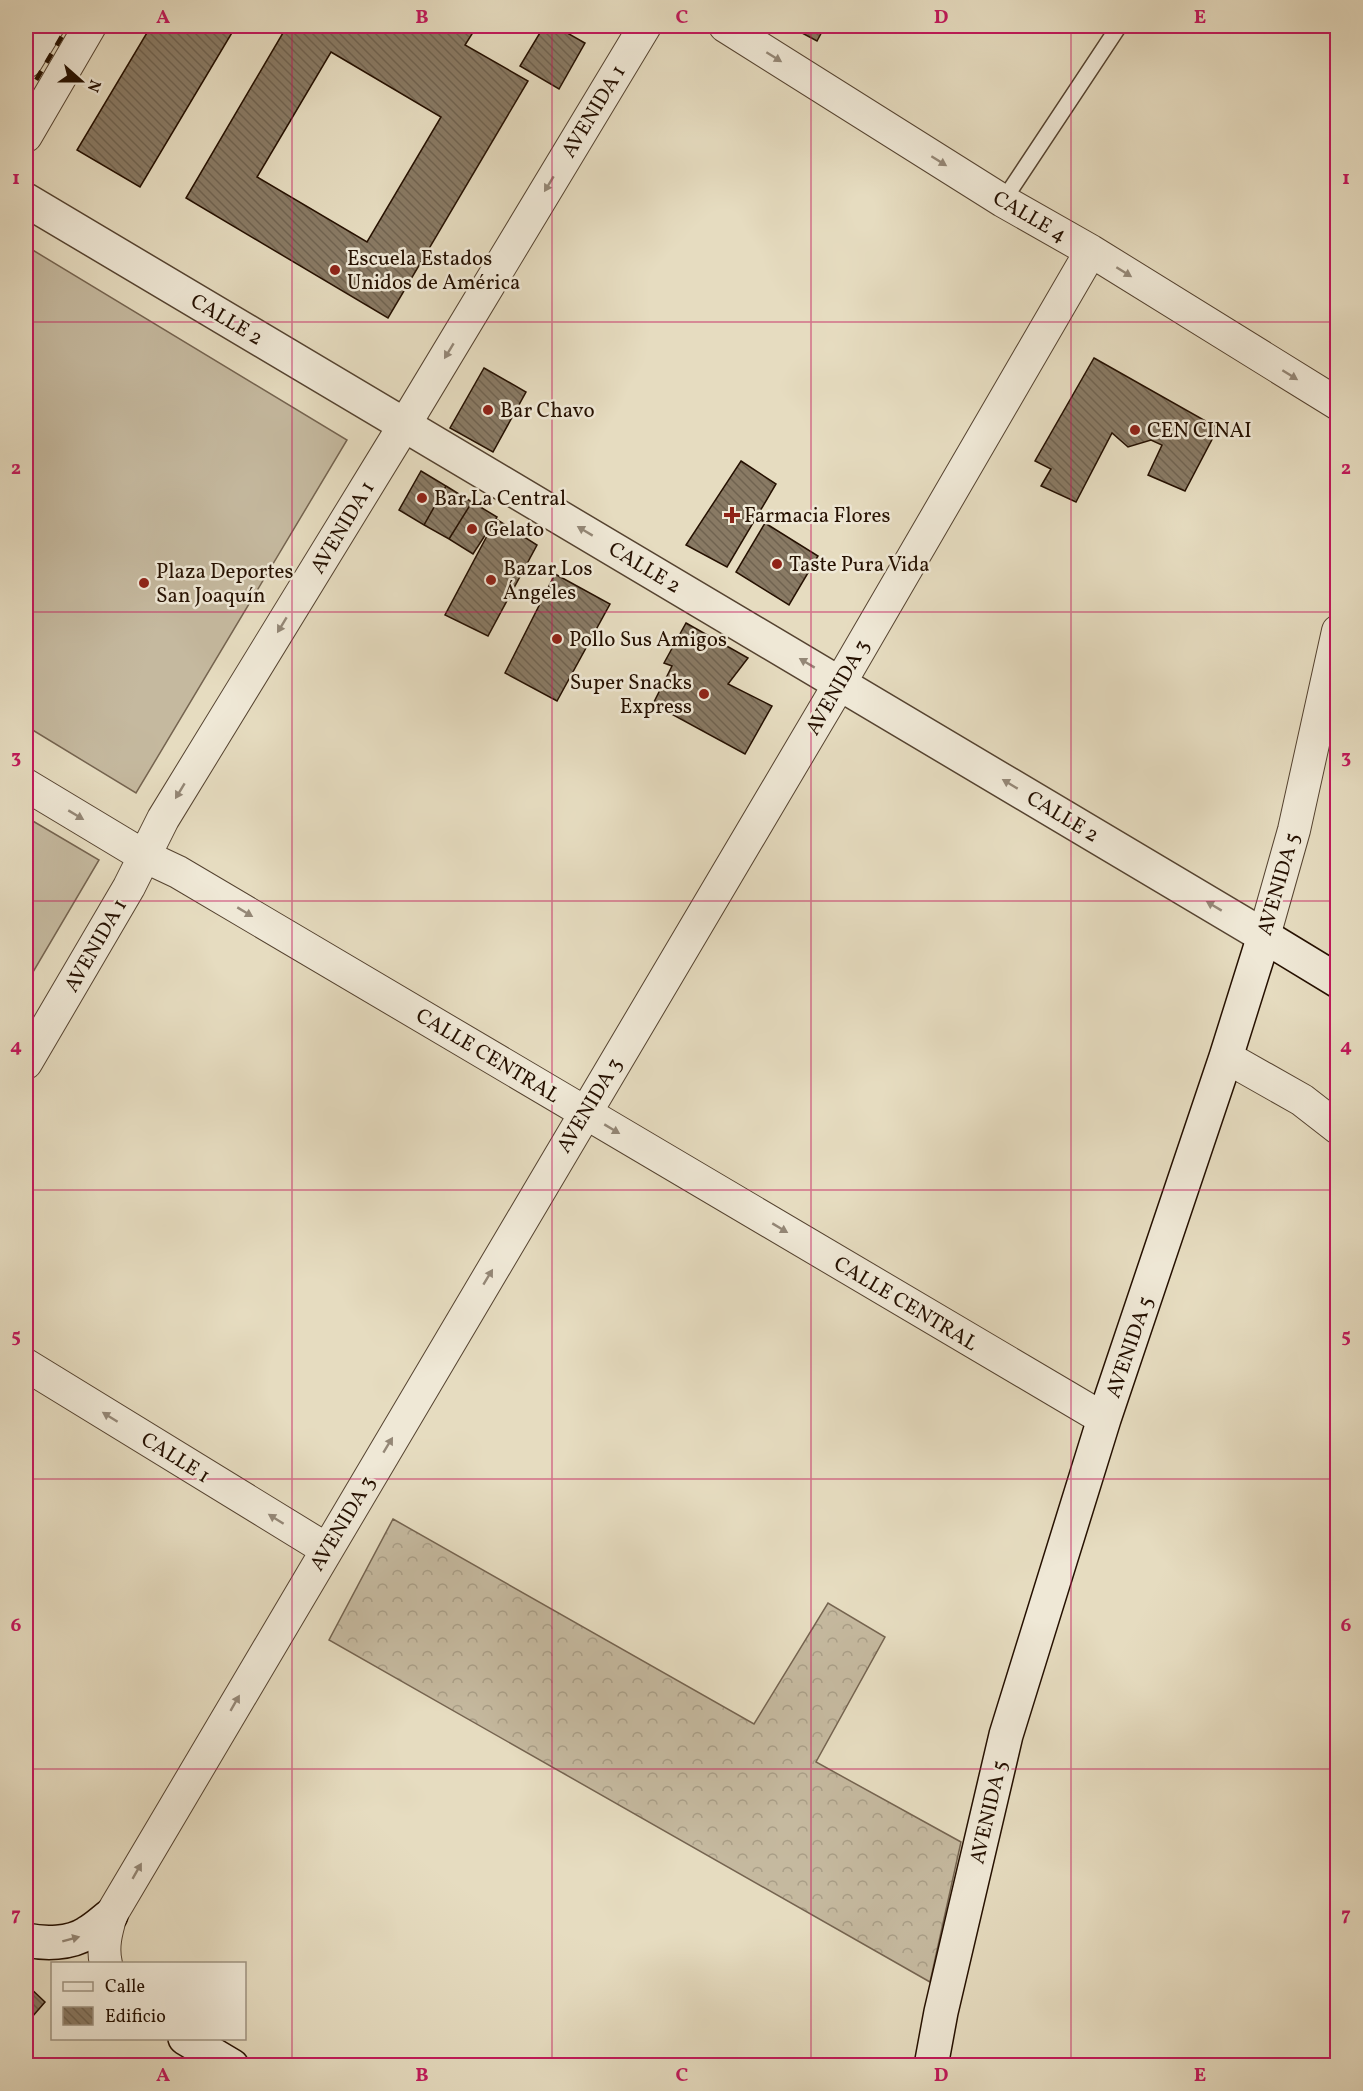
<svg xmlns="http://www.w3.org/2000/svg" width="1363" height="2091" viewBox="0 0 1363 2091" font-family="Vollkorn,serif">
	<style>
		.forest { fill: url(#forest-crowns); stroke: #756450; stroke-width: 1.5 }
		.garden { fill: #c5b99f; stroke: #756450; stroke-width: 1.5 }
		.building { fill: url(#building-back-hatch); stroke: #251000; stroke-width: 1.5; fill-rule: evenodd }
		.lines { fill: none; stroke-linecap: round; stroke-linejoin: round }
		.service-casing { stroke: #554330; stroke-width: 18 }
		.minor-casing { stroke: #554330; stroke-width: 34 }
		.tertiary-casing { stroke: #554330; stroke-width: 36 }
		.secondary-casing { stroke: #251000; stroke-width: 36 }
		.service { stroke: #efe8d6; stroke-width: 15 }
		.minor { stroke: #efe8d6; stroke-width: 32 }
		.tertiary { stroke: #efe8d6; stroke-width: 33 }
		.secondary { stroke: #efe8d6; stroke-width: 33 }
		.rail { stroke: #251000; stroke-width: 4.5; stroke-dasharray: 10 10; stroke-linecap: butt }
		.oneway { fill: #948776 }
		.grid { fill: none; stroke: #c2185b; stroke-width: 1.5; stroke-opacity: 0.55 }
		.poi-dot { fill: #8f2418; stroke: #efe8d6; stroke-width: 2 }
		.labels { text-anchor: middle; stroke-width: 5; stroke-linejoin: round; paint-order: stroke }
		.street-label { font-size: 21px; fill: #251000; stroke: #efe8d6 }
		.poi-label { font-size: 21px; fill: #251000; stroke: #efe8d6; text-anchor: start }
		.neatline { fill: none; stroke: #c2185b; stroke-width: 2 }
		.grid-label { font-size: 20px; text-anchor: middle; font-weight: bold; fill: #c2185b }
	</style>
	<defs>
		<pattern id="forest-crowns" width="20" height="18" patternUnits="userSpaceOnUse" patternTransform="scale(1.5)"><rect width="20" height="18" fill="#c5b99f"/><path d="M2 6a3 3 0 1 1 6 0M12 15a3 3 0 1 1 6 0" fill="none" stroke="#a99e87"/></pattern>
		<pattern id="building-back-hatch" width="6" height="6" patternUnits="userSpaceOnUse" patternTransform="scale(1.5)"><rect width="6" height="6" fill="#897a64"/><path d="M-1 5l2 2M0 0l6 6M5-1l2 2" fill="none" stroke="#706350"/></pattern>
	</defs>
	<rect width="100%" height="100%" fill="#e6dcc0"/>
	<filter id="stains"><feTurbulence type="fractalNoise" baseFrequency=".00333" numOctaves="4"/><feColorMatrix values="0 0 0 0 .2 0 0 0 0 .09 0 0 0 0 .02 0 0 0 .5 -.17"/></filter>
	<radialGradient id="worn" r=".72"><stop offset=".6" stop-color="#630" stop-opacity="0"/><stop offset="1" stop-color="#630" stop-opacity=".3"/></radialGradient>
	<path class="forest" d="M 393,1519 L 754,1724 L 828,1603 L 885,1637 L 816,1762 L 961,1842 L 930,1982 L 329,1640 Z"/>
	<path class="garden" d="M 26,246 L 347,440 L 136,793 L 26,726 Z
		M 26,817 L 99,860 L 26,984 Z"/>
	<path class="building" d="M 151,26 L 236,26 L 140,187 L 77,150 Z
		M 287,26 L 477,26 L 465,45 L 528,81 L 388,318 L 186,198 ZM 331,52 L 441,117 L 367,242 L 257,177 Z
		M 544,26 L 555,26 L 585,43 L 559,89 L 520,66 Z
		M 789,26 L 825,26 L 817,41 Z
		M 1094,358 L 1218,428 L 1185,491 L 1148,475 L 1162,445 L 1151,440 L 1128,447 L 1112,433 L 1076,502 L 1041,486 L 1051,469 L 1035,461 Z
		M 484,368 L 526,392 L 493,452 L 450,428 Z
		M 741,461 L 776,484 L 727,567 L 686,545 Z
		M 421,471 L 446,486 L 424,525 L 399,510 Z
		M 446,486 L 472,502 L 449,539 L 424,525 Z
		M 472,502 L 497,517 L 473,554 L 449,539 Z
		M 496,519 L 537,545 L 488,636 L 445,615 Z
		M 765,523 L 818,556 L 789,605 L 736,572 Z
		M 555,574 L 610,604 L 557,701 L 505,673 Z
		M 686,623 L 748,658 L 728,684 L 772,706 L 745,754 L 653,704 L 672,666 L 664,663 Z
		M 26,1984 L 45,2002 L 26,2024 Z"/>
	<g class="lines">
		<g class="service-casing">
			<path id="service" d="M 1003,201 L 1119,26"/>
		</g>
		<g class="minor-casing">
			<path id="minor" d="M 725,26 L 1003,201 L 1091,251 L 1338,404
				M 26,62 L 48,26
				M 26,136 L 90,26
				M 26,785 L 144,856 L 178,872 L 1104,1419
				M 1264,936 L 1294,830 L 1338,631
				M 1226,1057 L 1302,1100 L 1338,1128
				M 26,1063 L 129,887 L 163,819 L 405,424 L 645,26
				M 26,1365 L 326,1549
				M 106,1964 C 102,1947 106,1932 111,1915 L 840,683 L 1091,251"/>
		</g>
		<g class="tertiary-casing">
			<path id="tertiary" d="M 26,200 L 1264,936"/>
		</g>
		<g class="secondary-casing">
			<path id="secondary" d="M 26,1940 C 45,1944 70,1944 87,1933 C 96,1928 103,1921 111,1915
				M 185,2038 L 232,2066
				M 931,2066 L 941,2012 L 1006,1735 L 1104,1419 L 1226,1057 L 1264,936 L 1338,981"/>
		</g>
		<use href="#service" class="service"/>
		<use href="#minor" class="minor"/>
		<use href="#tertiary" class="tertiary"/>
		<use href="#secondary" class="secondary"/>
		<path class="rail" d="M 26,97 L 68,26"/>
	</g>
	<defs><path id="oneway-solid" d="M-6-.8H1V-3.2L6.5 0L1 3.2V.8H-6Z" transform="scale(1.5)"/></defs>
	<g class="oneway">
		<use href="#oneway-solid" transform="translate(774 57) rotate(32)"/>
		<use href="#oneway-solid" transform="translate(939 161) rotate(32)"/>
		<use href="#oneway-solid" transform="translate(549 184) rotate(121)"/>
		<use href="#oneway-solid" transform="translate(1124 272) rotate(32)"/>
		<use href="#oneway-solid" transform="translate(449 351) rotate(121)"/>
		<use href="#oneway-solid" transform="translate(1290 375) rotate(32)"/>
		<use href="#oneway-solid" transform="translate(585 531) rotate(-149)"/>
		<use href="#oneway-solid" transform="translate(282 625) rotate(121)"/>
		<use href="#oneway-solid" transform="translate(807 663) rotate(-149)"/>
		<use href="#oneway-solid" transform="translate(1010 784) rotate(-149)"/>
		<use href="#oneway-solid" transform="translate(180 791) rotate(121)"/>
		<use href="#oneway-solid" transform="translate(76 815) rotate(31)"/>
		<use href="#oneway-solid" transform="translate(1214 906) rotate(-149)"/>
		<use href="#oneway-solid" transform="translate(245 912) rotate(31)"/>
		<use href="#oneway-solid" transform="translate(612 1129) rotate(31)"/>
		<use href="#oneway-solid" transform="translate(780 1228) rotate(31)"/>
		<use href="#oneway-solid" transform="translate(488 1277) rotate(-59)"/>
		<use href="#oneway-solid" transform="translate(110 1417) rotate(-148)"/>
		<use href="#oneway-solid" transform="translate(388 1445) rotate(-59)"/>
		<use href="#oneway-solid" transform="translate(276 1519) rotate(-148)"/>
		<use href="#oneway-solid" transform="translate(235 1703) rotate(-60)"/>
		<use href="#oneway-solid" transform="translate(137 1871) rotate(-60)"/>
		<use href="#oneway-solid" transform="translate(71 1939) rotate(-15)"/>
	</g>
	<path class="grid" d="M 292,26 L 292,2066M 552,26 L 552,2066M 811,26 L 811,2066M 1071,26 L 1071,2066M 26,322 L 1338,322M 26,612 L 1338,612M 26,901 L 1338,901M 26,1190 L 1338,1190M 26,1479 L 1338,1479M 26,1769 L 1338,1769"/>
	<g class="poi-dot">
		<circle cx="335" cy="270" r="6"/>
		<circle cx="488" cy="410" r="6"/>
		<circle cx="1135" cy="430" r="6"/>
		<circle cx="422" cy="498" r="6"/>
		<path d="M729 506h6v6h6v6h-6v6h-6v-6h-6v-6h6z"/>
		<circle cx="472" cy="529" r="6"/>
		<circle cx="777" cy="564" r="6"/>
		<circle cx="491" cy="580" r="6"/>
		<circle cx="144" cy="583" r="6"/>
		<circle cx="557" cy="639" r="6"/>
		<circle cx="704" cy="694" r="6"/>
	</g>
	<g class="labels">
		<g class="street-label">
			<text transform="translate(593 111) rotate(-59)" y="7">AVENIDA 1</text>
			<text transform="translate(1030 216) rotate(30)" y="7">CALLE 4</text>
			<text transform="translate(227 319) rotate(31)" y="7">CALLE 2</text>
			<text transform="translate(342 527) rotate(-59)" y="7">AVENIDA 1</text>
			<text transform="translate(645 567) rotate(31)" y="7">CALLE 2</text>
			<text transform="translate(837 687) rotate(-60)" y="7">AVENIDA 3</text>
			<text transform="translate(1063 816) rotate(31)" y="7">CALLE 2</text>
			<text transform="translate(1278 884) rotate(-74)" y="7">AVENIDA 5</text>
			<text transform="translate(95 945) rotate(-60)" y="7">AVENIDA 1</text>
			<text transform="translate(488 1055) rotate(31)" y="7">CALLE CENTRAL</text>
			<text transform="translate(589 1105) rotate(-59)" y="7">AVENIDA 3</text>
			<text transform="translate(906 1303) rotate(31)" y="7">CALLE CENTRAL</text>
			<text transform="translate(1129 1347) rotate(-71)" y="7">AVENIDA 5</text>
			<text transform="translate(176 1457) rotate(32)" y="7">CALLE 1</text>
			<text transform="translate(342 1523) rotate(-59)" y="7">AVENIDA 3</text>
			<text transform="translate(988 1812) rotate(-77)" y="7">AVENIDA 5</text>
		</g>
		<g class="poi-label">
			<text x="347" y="265">Escuela Estados<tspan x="347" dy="24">Unidos de América</tspan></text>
			<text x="500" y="417">Bar Chavo</text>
			<text x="1147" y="437">CEN CINAI</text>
			<text x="434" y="505">Bar La Central</text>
			<text x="744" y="522">Farmacia Flores</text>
			<text x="484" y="536">Gelato</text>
			<text x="789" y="571">Taste Pura Vida</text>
			<text x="503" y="575">Bazar Los<tspan x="503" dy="24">Ángeles</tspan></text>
			<text x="156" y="578">Plaza Deportes<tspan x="156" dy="24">San Joaquín</tspan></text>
			<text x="569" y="646">Pollo Sus Amigos</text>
			<text x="692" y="689" text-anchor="end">Super Snacks<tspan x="692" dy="24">Express</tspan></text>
		</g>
	</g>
	<rect width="1363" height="2091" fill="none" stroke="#e6dcc0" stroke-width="66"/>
	<rect x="51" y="1962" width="195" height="78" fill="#efe8d6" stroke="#9e9280" stroke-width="1.5"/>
	<rect x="63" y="1982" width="30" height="9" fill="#efe8d6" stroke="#9e9280" stroke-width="1.5"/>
	<text x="105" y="1992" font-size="18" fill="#251000">Calle</text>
	<rect x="63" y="2007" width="30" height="18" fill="url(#building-back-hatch)" stroke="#9e9280" stroke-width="1.5"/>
	<text x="105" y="2022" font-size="18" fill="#251000">Edificio</text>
	<g transform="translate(81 81) rotate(111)" stroke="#efe8d6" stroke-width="4.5" paint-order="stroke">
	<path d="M0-4.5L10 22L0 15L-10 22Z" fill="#251000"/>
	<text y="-9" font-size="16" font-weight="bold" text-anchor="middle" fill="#251000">N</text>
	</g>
	<rect x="33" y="33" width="1297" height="2025" class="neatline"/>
	<g class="grid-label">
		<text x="163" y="23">A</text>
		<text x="422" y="23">B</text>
		<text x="682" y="23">C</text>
		<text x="941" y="23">D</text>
		<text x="1200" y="23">E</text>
		<text x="16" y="184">1</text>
		<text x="1346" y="184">1</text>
		<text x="16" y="474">2</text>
		<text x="1346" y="474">2</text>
		<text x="16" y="763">3</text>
		<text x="1346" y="763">3</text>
		<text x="16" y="1052">4</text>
		<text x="1346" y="1052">4</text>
		<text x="16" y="1342">5</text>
		<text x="1346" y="1342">5</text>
		<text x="16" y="1631">6</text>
		<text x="1346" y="1631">6</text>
		<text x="16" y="1920">7</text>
		<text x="1346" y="1920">7</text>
		<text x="163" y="2081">A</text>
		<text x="422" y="2081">B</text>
		<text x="682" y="2081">C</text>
		<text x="941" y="2081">D</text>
		<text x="1200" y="2081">E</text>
	</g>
	<rect width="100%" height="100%" filter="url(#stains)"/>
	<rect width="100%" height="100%" fill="url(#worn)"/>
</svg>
